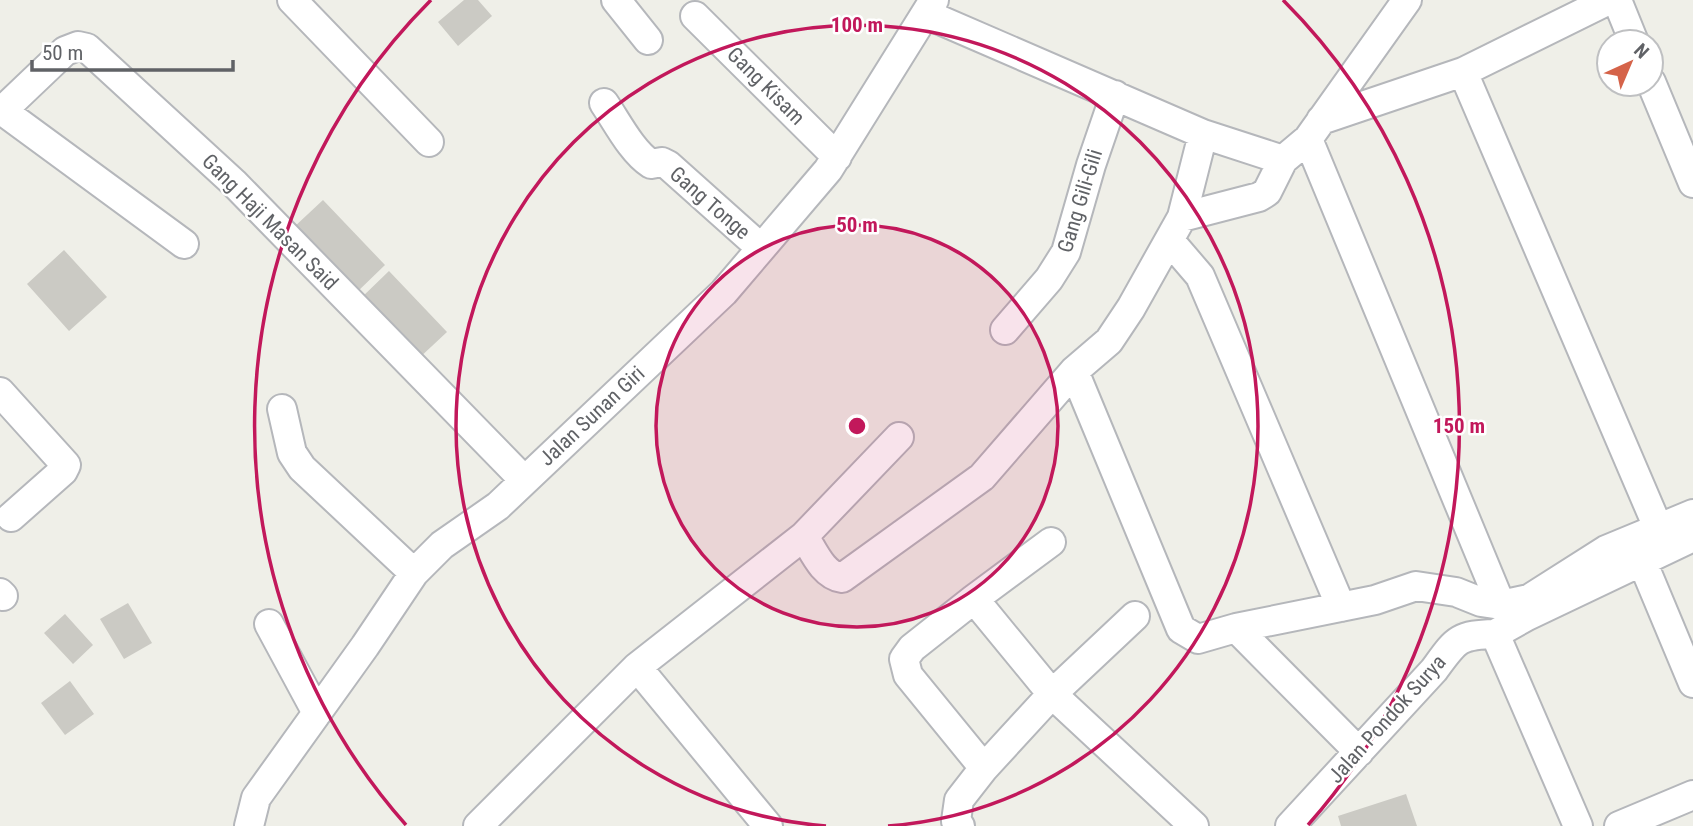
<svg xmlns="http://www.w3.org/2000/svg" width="1693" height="826" viewBox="0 0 1693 826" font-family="'Roboto Condensed',sans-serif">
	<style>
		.building { fill: #cbcac4 }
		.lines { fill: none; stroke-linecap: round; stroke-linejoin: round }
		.minor-casing { stroke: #b5b7bb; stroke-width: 32 }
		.minor { stroke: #fff; stroke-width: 28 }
		.ring { fill: none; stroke: #c2185b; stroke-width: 3.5 }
		.labels { text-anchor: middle; stroke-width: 5; stroke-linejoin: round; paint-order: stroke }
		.street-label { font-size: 21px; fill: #606266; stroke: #fff }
		.centre { fill: #c2185b; stroke: #fff; stroke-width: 3.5 }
		.ring-label { font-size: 21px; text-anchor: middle; font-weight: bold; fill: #c2185b; stroke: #fff; stroke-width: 5; stroke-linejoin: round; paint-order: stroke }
	</style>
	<rect width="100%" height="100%" fill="#efefe8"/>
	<path class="building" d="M 464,0 L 478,0 L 492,16 L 458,46 L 438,22 Z
		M 323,200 L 385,265 L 355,294 L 293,228 Z
		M 64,250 L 107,297 L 69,331 L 27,284 Z
		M 389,271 L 447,332 L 417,360 L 360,299 Z
		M 128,603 L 152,643 L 124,659 L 100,619 Z
		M 65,614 L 93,645 L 73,664 L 44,633 Z
		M 70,681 L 94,714 L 65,735 L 41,703 Z
		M 1406,794 L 1417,826 L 1341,826 L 1338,816 Z"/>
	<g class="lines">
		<g class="minor-casing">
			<path id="minor" d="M 292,0 L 429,142
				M 616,0 L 648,40
				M 1617,0 L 1634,42
				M 926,14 L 1203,134 L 1283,160 L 1308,139 L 1407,0
				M 695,16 L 837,157
				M 1463,72 L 1659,530
				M 1651,82 L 1693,183
				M 604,103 C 617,122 632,152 651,164 L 662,162 L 668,165 L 761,248
				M 0,109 L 184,244
				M 2,111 L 65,51 L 78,46 L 87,48 L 234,183 L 524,480
				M 1321,120 L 1463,72 L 1609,0
				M 1308,139 L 1501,605
				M 1182,217 L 1259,197 L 1267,192 L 1283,160
				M 1170,241 L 1200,276 L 1341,607
				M 1005,330 L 1049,279 L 1066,252 L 1091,165 L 1115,95
				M 1074,371 L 1181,629 L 1198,639 L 1236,628 L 1375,600 L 1416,586 L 1456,592 L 1481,602 L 1501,605 L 1529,599 L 1606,550 L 1693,514
				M 0,392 L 66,465 L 63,471 L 11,517
				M 282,409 L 292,453 L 302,468 L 414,573
				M 804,536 C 814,552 823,575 842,578 L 982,477 L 1074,371 L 1109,341 L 1131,308 L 1182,217 L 1203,134
				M 1642,561 L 1693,683
				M 0,593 L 3,596
				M 974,599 L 1052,694 L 1194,826
				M 269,624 L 317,713
				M 1237,629 L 1359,752
				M 1495,634 L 1527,616 L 1693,537
				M 1495,634 L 1578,826
				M 637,667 L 804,536 L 899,437
				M 984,768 L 908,675 L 904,659 L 912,648 L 974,599 L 1051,542
				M 249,826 L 256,798 L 365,646 L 414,573 L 442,545 L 498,506 L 724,292 L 828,170 L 934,0
				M 478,826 L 637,667 L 768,826
				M 960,826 L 956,821 L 959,800 L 984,768 L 1052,694 L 1135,616
				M 1290,826 L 1434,670 C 1456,640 1457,635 1495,634
				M 1619,826 L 1693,795"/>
		</g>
		<use href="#minor" class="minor"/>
	</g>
	<circle cx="857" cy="426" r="201" fill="#c2185b" fill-opacity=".12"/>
	<g class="ring">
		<circle cx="857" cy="426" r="201"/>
		<path d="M826 826A401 401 0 1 1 888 826"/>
		<path d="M406 825A602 602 0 0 1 431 0M1283 0A602 602 0 0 1 1308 825"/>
	</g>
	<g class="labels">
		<g class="street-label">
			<text transform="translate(766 86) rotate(45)" y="7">Gang Kisam</text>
			<text transform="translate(1080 201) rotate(-73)" y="7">Gang Gili-Gili</text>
			<text transform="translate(710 203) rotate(41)" y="7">Gang Tonge</text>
			<text transform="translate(270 222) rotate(45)" y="7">Gang Haji Masan Said</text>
			<text transform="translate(592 416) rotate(-43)" y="7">Jalan Sunan Giri</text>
			<text transform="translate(1387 719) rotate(-48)" y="7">Jalan Pondok Surya</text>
		</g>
	</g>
	<circle cx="857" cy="426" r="10" class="centre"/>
	<g class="ring-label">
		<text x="857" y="32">100 m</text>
		<text x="857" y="232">50 m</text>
		<text x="1459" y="433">150 m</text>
	</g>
	<g transform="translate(1630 63) rotate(44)"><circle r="33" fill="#ffffff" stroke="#bfc0c2" stroke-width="2"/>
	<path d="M0-5L12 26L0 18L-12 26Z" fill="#d56349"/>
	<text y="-10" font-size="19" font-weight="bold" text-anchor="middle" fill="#606266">N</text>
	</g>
	<path d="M32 60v10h201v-10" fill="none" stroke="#606266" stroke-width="3.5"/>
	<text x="42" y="60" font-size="21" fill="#606266" stroke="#ffffff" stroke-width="5" paint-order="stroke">50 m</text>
</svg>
